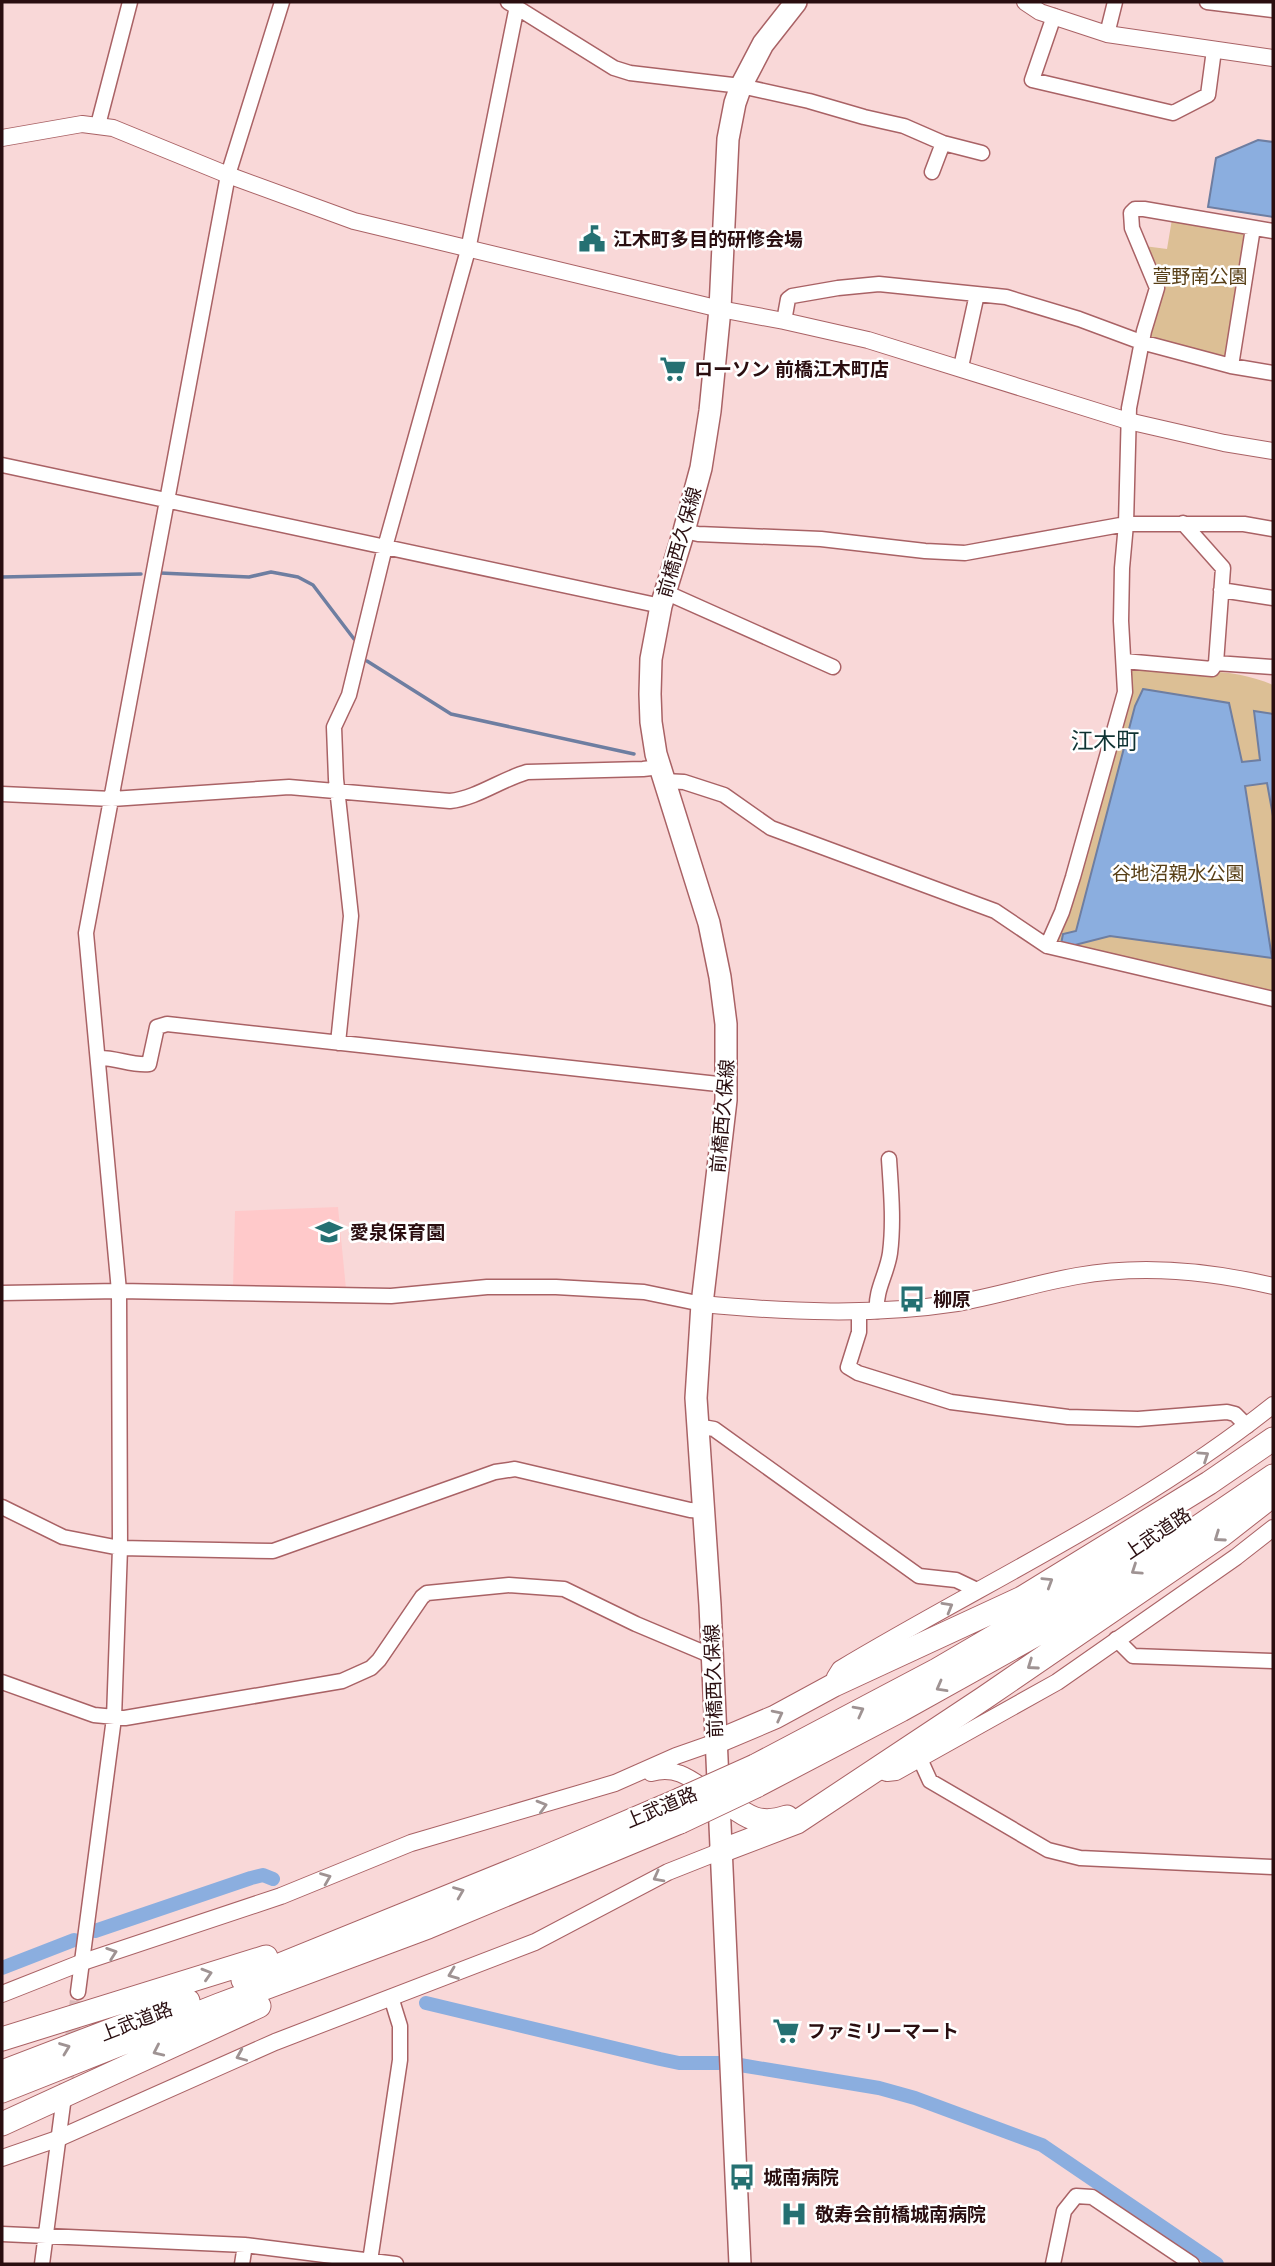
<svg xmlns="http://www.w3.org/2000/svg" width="1275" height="2266" viewBox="0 0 1275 2266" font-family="'Open Sans','Noto Sans JP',sans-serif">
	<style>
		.built { fill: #ffc9ca }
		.green { fill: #dcbf95 }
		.water { fill: #8baedf; stroke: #6e7ea1; stroke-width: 2 }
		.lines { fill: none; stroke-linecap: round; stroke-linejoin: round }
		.stream { stroke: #6e7ea1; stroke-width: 3.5 }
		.canal { stroke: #8baedf; stroke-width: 14 }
		.minor-tunnel { stroke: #dababa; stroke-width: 14; stroke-dasharray: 14 7; stroke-linecap: butt }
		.minor-casing { stroke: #a96265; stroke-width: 17 }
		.tertiary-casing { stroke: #a96265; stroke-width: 18 }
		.primary-casing { stroke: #a96265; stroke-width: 24 }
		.trunk-casing { stroke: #a96265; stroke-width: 25 }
		.minor { stroke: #fff; stroke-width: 14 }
		.tertiary { stroke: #fff; stroke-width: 16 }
		.primary { stroke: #fff; stroke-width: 21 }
		.trunk { stroke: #fff; stroke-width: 23 }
		.trunk-bridge-casing { stroke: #a96265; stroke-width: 25; stroke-linecap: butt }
		.trunk-bridge { stroke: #fff; stroke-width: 23 }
		.oneway { stroke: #9f9393 }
		.labels { text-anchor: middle; stroke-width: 5; stroke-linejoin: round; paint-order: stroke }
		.poi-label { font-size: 19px; font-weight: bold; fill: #2a0e10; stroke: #fff; text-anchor: start }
		.park-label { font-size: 19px; fill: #573e15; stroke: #fff }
		.street-label { font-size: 19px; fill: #2a0e10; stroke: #fff }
		.quarter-label { font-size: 23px; fill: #0f3333; stroke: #fff }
	</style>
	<rect width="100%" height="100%" fill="#f9d8d8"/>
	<path class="built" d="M 338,1207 L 346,1289 L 233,1288 L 235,1211 Z"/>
	<path class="green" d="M 1172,219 L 1240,229 L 1247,236 L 1229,351 L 1220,359 L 1151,341 L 1147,334 L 1162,291 L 1144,246 L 1167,249 Z
		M 1132,668 C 1175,670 1234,667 1273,685 L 1273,994 L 1057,944 L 1094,821 L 1132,674 Z"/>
	<path class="water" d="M 1258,140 L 1273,142 L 1273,217 L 1208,207 L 1216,158 Z
		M 1143,689 L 1229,703 L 1242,762 L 1260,760 L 1254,711 L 1273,714 L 1273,816 L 1267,783 L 1245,786 L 1272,958 L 1110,936 L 1071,946 L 1061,944 L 1063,934 L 1076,931 L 1135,706 Z"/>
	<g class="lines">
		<path class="stream" d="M 160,573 L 249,577 L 271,572 L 298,577 L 313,585 L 354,639
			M 2,577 L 141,574
			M 367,661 L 451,714 L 634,754"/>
		<path class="canal" d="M 95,1931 L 251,1878 L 263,1875 L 273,1879
			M 2,1968 L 74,1940
			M 426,2003 L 660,2059 L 679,2063 L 719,2063
			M 740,2065 L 879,2088 L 915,2098 L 1042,2145 L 1217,2264"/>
		<path class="minor-tunnel" d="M 64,2098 L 78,1992"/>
		<g class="minor-casing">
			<path id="minor" d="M 508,2 L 614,68 L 630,73 L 741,86 L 809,101 L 864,117 L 904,126 L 943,143 L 982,153
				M 1207,2 L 1273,10
				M 1054,16 L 1032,80 L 1173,113 L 1208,95 L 1214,50
				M 1107,34 L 1115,2
				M 98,125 L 130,2
				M 932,172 L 943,143
				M 784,321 L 788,299 L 792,296 L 838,288 L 879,284 L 1006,297 L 1079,319 L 1141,342 L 1231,366 L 1273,373
				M 1231,366 L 1253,228
				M 961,367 L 977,294
				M 2,465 L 661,606
				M 1183,523 L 1223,568 L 1216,663
				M 684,531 L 698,534 L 821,539 L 925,551 L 965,553 L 1126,524 L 1244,524 L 1273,529
				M 1221,590 L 1273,598
				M 665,592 L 833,667
				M 1124,661 L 1212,669 L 1216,663 L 1273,667
				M 664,781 L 684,782 L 724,795 L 771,828 L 995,911 L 1047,946 L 1273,999
				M 2,794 L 112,799 L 289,787 L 450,801 C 477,798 500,780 527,772 L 643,769 L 660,767
				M 1047,946 L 1062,912 L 1073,877 L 1125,692 L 1121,621 L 1122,568 L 1126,524 L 1129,408 L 1144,331 L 1157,288 L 1132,228 L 1131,213 L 1135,209 L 1144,209 L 1273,231
				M 338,1043 L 351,916 L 336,779 L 334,727 L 349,695 L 385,547 L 468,250 L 517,6
				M 98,1058 C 115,1057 132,1066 149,1064 L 157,1027 L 167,1024 L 727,1085
				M 2,1293 L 119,1291 L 391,1296 L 487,1287 L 556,1287 L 644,1292 L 702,1304
				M 877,1311 C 875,1290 887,1274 890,1253 C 894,1222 891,1190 889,1159
				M 859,1312 L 859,1332 L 848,1367 L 858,1373 L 951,1402 L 1068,1417 L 1138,1419 L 1227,1412 L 1235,1414 L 1247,1426
				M 697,1426 L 714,1429 L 919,1576 L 956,1580 L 977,1590
				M 2,1507 L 63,1537 L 120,1548 L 273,1551 L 495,1472 L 515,1469 L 690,1510 L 703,1511
				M 1116,1639 L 1133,1656 L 1273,1661
				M 2,1682 L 94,1715 L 125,1718 L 342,1681 L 371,1668 L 379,1660 L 422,1597 L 427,1593 L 509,1585 L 564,1589 L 636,1624 L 712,1656
				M 920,1759 L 930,1781 L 1048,1850 L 1080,1858 L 1273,1867
				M 78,1992 L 114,1718 L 120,1548 L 119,1291 L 86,933 L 228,175 L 282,2
				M 2,2234 L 245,2245 L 396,2264
				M 370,2261 L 400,2060 L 400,2026 L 391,1997
				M 42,2264 L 63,2104
				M 242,2264 L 245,2245
				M 1053,2264 L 1064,2211 L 1076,2196 L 1092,2197 L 1192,2264"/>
		</g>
		<g class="tertiary-casing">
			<path id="tertiary" d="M 1025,2 L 1040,12 L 1107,34 L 1273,58
				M 2,138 L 82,124 L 113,128 L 228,175 L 354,221 L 720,309 L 784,321 L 868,340 L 1128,421 L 1224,443 L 1273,451
				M 702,1304 C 787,1312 873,1316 957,1303 C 997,1296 1037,1283 1077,1276 C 1142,1264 1210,1271 1273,1286
				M 834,1685 L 835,1677 L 840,1669 C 985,1582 1140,1511 1273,1405
				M 876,1769 L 887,1773 L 896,1772 L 1057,1682 L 1236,1557 L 1273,1528
				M 651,1773 C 676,1766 690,1778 710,1792
				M 2,1994 L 83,1962 L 281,1896 L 411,1843 L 615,1783 L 676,1756 L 716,1742
				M 2,2158 L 57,2139 L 275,2042 L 535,1942 L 668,1872 L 721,1851"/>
		</g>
		<g class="primary-casing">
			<path id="primary" d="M 740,2264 L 710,1605 L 696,1398 L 702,1304 L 726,1100 L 726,1024 L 720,977 L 709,923 L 656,754 L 651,722 L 650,694 L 651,659 L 661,606 L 684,531 L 701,468 L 710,411 L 720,309 L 728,139 L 735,103 L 741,86 L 763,44 L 796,2"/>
		</g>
		<g class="trunk-casing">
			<path id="trunk" d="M 716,1742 L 775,1717 L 834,1685 L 1022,1598 L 1209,1483 L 1273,1439
				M 755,1766 L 937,1670 L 1055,1601 L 1166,1526
				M 756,1786 L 901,1710 L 1057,1623 L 1273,1476
				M 718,1796 C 743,1813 755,1828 787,1817
				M 721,1851 L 797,1822 L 984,1698 L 1222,1535 L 1273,1495
				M 243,1980 L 541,1859 L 679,1800
				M 2,2039 L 266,1957
				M 2,2072 L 188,2001
				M 2,2091 L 219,2005 L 428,1927 L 680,1822
				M 2,2124 L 259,2006"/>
		</g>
		<use href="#minor" class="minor"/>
		<use href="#tertiary" class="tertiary"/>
		<use href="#primary" class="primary"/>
		<use href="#trunk" class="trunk"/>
		<g class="trunk-bridge-casing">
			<path id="trunk-bridge" d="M 679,1800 L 755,1766
				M 680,1822 L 756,1786"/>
		</g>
		<use href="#trunk-bridge" class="trunk-bridge"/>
	</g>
	<defs><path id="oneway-chevron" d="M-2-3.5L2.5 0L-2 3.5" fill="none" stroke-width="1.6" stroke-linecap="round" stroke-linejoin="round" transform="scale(1.75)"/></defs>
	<g class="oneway">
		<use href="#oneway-chevron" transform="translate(1204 1456) rotate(-34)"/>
		<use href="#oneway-chevron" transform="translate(1219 1537) rotate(145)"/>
		<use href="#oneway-chevron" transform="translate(1136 1570) rotate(146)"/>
		<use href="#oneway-chevron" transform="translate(1048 1582) rotate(-32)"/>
		<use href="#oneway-chevron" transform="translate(948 1607) rotate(-30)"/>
		<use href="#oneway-chevron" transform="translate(1032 1665) rotate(145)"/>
		<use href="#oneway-chevron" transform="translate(941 1687) rotate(151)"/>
		<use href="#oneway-chevron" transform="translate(859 1711) rotate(-28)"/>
		<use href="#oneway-chevron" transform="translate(778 1715) rotate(-27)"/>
		<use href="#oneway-chevron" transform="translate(542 1806) rotate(-16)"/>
		<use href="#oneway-chevron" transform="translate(658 1877) rotate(152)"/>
		<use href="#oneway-chevron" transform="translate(326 1878) rotate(-22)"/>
		<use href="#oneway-chevron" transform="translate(459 1892) rotate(-22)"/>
		<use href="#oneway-chevron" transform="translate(112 1953) rotate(-19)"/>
		<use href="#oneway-chevron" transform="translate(207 1974) rotate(-17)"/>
		<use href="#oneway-chevron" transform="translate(453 1974) rotate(159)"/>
		<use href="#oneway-chevron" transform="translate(65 2048) rotate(-21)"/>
		<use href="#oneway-chevron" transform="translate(158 2051) rotate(155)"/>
		<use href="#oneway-chevron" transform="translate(241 2056) rotate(157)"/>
	</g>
	<defs>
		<g id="civic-bare" transform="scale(2.1)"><path d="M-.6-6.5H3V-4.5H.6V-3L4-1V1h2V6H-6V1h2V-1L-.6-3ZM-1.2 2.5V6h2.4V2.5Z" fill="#257072" stroke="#fff" stroke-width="2.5" paint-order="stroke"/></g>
		<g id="supermarket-bare" transform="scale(2.1)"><path d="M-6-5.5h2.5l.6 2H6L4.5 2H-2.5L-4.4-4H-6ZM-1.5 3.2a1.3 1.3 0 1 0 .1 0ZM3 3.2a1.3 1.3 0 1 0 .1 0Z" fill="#257072" stroke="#fff" stroke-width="2.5" paint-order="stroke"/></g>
		<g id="school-bare" transform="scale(2.1)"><path d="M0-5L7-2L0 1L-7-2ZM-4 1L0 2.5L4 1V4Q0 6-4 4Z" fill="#257072" stroke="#fff" stroke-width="2.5" paint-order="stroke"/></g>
		<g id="bus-bare" transform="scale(2.1)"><path d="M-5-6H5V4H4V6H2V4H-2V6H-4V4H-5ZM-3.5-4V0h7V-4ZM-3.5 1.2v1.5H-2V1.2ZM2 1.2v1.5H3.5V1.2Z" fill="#257072" stroke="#fff" stroke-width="2.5" paint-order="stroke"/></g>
		<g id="hospital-bare" transform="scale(2.1)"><path d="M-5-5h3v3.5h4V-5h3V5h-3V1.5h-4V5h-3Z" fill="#257072" stroke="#fff" stroke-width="2.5" paint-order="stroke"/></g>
	</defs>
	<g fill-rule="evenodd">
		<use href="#civic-bare" x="592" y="239"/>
		<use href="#supermarket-bare" x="673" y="369"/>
		<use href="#school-bare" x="329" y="1232"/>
		<use href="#bus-bare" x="912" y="1299"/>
		<use href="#supermarket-bare" x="786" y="2031"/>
		<use href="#bus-bare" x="742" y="2177"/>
		<use href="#hospital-bare" x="794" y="2214"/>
	</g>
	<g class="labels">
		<g class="poi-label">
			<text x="613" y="246">江木町多目的研修会場</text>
			<text x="694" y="376">ローソン 前橋江木町店</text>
			<text x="350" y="1239">愛泉保育園</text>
			<text x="933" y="1306">柳原</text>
			<text x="807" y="2038">ファミリーマート</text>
			<text x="763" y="2184">城南病院</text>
			<text x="815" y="2221">敬寿会前橋城南病院</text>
		</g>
		<g class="park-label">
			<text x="1200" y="283">萱野南公園</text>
			<text x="1178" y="880">谷地沼親水公園</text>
		</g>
		<g class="street-label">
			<text transform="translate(679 542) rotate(-74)" y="7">前橋西久保線</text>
			<text transform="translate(722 1116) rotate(-85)" y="7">前橋西久保線</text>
			<text transform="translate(1157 1533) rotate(-34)" y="7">上武道路</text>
			<text transform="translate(713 1681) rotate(-92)" y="7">前橋西久保線</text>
			<text transform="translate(661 1807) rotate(-23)" y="7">上武道路</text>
			<text transform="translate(136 2021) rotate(-21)" y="7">上武道路</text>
		</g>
		<g class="quarter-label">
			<text x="1105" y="749">江木町</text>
		</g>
	</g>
	<rect width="1275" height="2266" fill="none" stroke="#2a0e10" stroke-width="7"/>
</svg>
